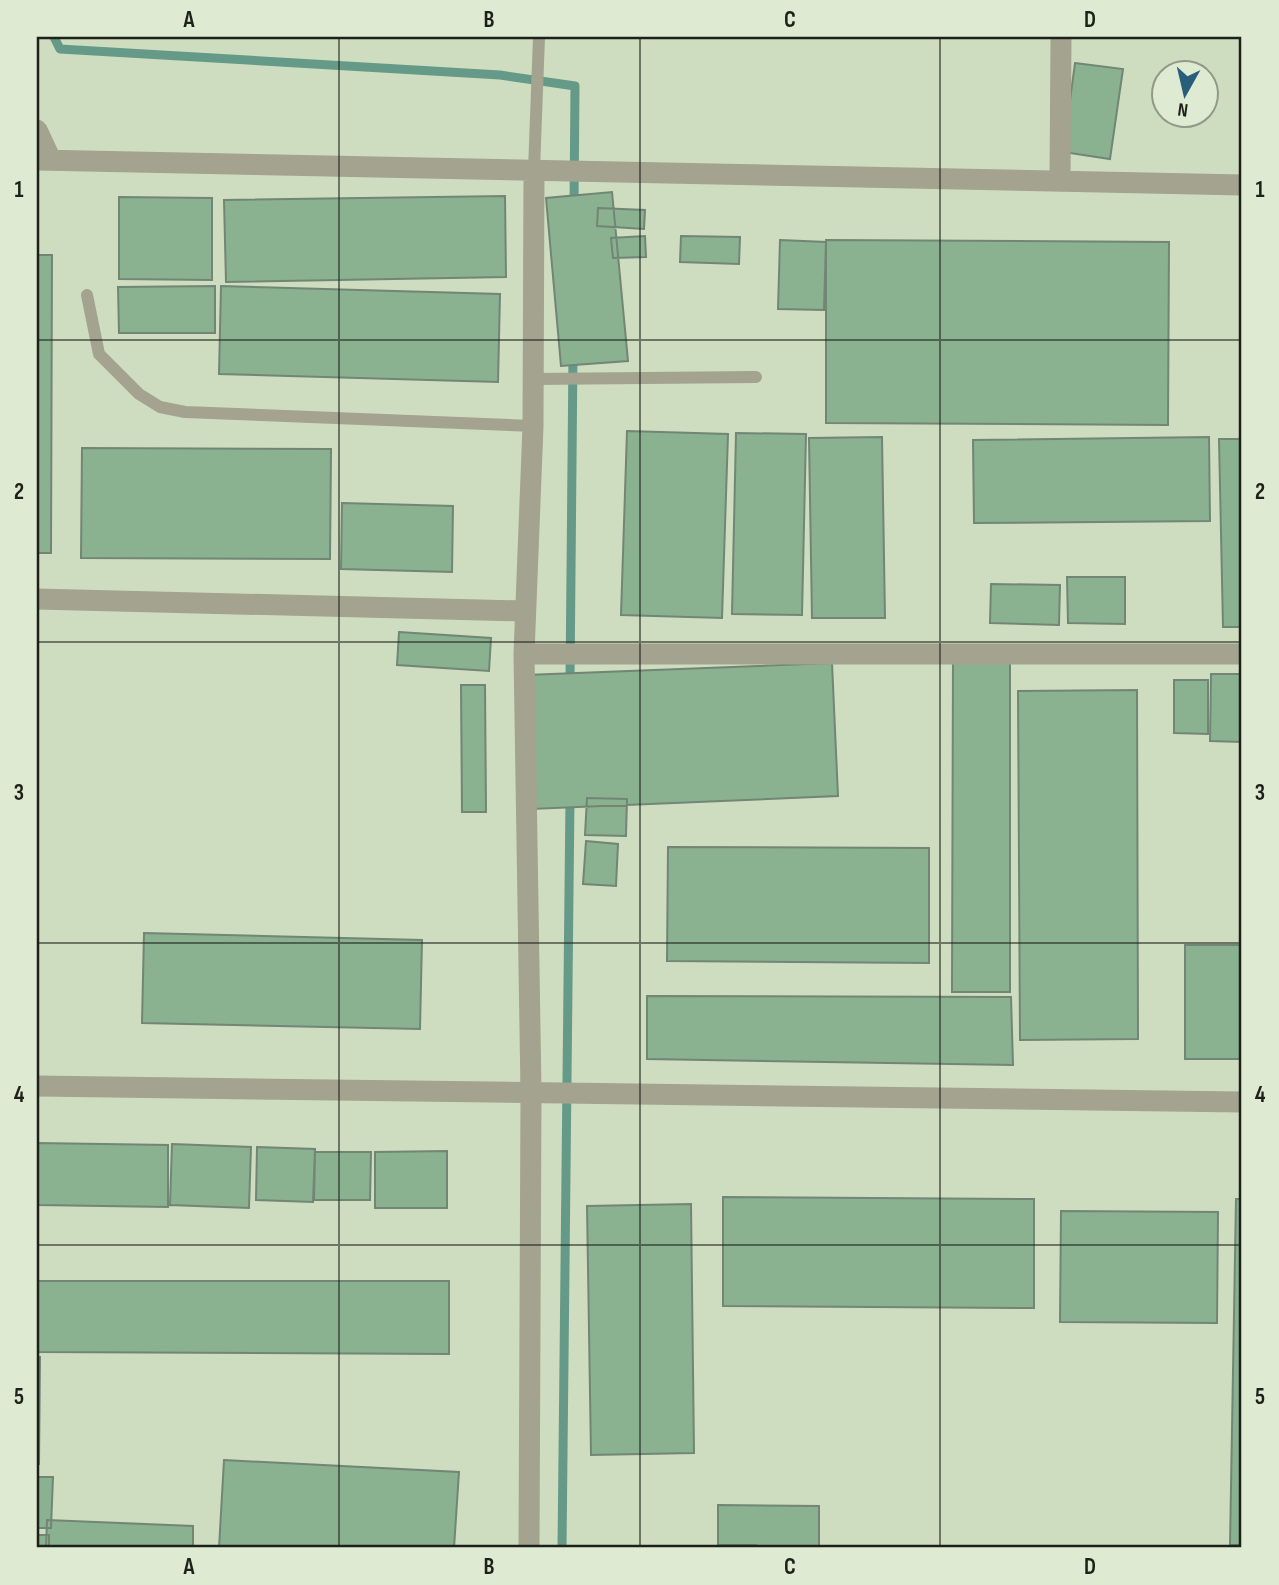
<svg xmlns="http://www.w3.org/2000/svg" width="1279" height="1585" viewBox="0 0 1279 1585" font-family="'Sofia Sans Condensed',sans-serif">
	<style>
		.built { fill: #ceddc0; fill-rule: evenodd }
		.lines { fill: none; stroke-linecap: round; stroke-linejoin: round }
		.stream { stroke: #659a88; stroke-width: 9 }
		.building { fill: #8ab190; stroke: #728675; stroke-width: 2 }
		.lane { stroke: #a3a38f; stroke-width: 12 }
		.street { stroke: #a3a38f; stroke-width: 21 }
		.grid { fill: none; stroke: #1d2119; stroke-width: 2; stroke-opacity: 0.55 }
		.neatline { fill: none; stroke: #1d2119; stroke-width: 2.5 }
		.grid-label { font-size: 23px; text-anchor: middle; font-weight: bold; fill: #1d2119 }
	</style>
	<rect width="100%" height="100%" fill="#deead2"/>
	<path class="built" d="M 37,37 L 1242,37 L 1242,1548 L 37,1548 ZM 1164,74 L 1206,74 L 1206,116 L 1164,116 Z"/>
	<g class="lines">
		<path class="stream" d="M 54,37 L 60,49 L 500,75 L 575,86 L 574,206
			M 570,682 L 573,353
			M 562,1548 L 570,798"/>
	</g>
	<path class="building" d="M 1075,63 L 1123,69 L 1110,159 L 1063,152 Z
		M 612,192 L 628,361 L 561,366 L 546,198 Z
		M 505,196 L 506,277 L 226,282 L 224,200 Z
		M 119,197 L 212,198 L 212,280 L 119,279 Z
		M 598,208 L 645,210 L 644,229 L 597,226 Z
		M 645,236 L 646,257 L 613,258 L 611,238 Z
		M 681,236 L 740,237 L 739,264 L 680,262 Z
		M 780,240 L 826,242 L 824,310 L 778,309 Z
		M 826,240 L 1169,242 L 1168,425 L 826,423 Z
		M 37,255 L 52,255 L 51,553 L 37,553 Z
		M 215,286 L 215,333 L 119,333 L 118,287 Z
		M 221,286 L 500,294 L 498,382 L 219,374 Z
		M 627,431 L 728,434 L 722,618 L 621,615 Z
		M 736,433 L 806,434 L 802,615 L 732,614 Z
		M 882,437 L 885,618 L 812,618 L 809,438 Z
		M 1209,437 L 1210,521 L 974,523 L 973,440 Z
		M 1219,439 L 1242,439 L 1242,627 L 1223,627 Z
		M 82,448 L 331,449 L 330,559 L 81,558 Z
		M 342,503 L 453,506 L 452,572 L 341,569 Z
		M 1067,577 L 1125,577 L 1125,624 L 1068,623 Z
		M 991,584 L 1060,585 L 1059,625 L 990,623 Z
		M 399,632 L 491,638 L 489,671 L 397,665 Z
		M 953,658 L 1010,658 L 1010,992 L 952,992 Z
		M 832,663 L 838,796 L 531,809 L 526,675 Z
		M 1211,674 L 1242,674 L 1242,742 L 1210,741 Z
		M 1174,680 L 1208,680 L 1208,734 L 1174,733 Z
		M 461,685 L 485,685 L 486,812 L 462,812 Z
		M 1137,690 L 1138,1039 L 1020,1040 L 1018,691 Z
		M 587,798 L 627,799 L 626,836 L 585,835 Z
		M 586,841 L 618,844 L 616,886 L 583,884 Z
		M 668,847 L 929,848 L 929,963 L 667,961 Z
		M 144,933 L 422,940 L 420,1029 L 142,1023 Z
		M 1185,945 L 1242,945 L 1242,1059 L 1185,1059 Z
		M 647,996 L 1011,997 L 1013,1065 L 647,1059 Z
		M 37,1143 L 168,1145 L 168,1207 L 37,1205 Z
		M 172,1144 L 251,1147 L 249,1208 L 170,1205 Z
		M 257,1147 L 315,1149 L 313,1202 L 256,1200 Z
		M 447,1151 L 447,1208 L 375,1208 L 375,1152 Z
		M 315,1152 L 371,1152 L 370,1200 L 314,1200 Z
		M 723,1197 L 1034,1199 L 1034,1308 L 723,1306 Z
		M 1236,1199 L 1242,1199 L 1242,1545 L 1230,1545 Z
		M 691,1204 L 694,1453 L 591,1455 L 587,1206 Z
		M 1061,1211 L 1218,1212 L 1217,1323 L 1060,1322 Z
		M 37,1281 L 449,1281 L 449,1354 L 37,1352 Z
		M 37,1357 L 40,1357 L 39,1464 L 37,1464 Z
		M 224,1460 L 459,1472 L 454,1548 L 219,1548 Z
		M 37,1477 L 53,1477 L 51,1528 L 37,1528 Z
		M 718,1505 L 819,1506 L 819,1547 L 756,1548 L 756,1545 L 718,1545 Z
		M 47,1520 L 193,1526 L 193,1548 L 46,1548 Z
		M 37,1535 L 49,1535 L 49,1548 L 37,1548 Z"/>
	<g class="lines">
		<path class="lane" d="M 534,170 L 539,37
			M 87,295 L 99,354 L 139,394 L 160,407 L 185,412 L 533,426
			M 533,379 L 756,377"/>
		<path class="street" d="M 37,130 L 51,160
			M 37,160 L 1242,185
			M 1060,181 L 1061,37
			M 37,599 L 525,611
			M 524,654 L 1242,654
			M 37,1086 L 1242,1102
			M 529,1548 L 531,1092 L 524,654 L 533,426 L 534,170"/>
	</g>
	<path class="grid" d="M 339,37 L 339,1548M 640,37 L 640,1548M 940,37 L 940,1548M 37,340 L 1242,340M 37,642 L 1242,642M 37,943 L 1242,943M 37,1245 L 1242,1245"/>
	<rect width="1279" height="1585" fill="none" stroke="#deead2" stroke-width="77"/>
	<g transform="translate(1185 94) rotate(188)"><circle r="33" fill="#deead2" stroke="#919a88" stroke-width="2"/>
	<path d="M0-5L12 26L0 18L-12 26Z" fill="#295e7a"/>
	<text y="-10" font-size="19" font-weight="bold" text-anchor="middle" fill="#1d2119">N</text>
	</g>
	<rect x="38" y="38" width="1202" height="1508" class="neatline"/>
	<g class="grid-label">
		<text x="189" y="27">A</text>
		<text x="489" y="27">B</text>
		<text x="790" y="27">C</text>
		<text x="1090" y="27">D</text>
		<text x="19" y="197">1</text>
		<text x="1260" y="197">1</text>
		<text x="19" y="499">2</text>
		<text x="1260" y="499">2</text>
		<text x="19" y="800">3</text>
		<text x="1260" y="800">3</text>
		<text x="19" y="1102">4</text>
		<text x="1260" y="1102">4</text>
		<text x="19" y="1404">5</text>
		<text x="1260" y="1404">5</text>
		<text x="189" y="1574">A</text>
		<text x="489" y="1574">B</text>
		<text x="790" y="1574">C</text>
		<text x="1090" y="1574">D</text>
	</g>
</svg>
